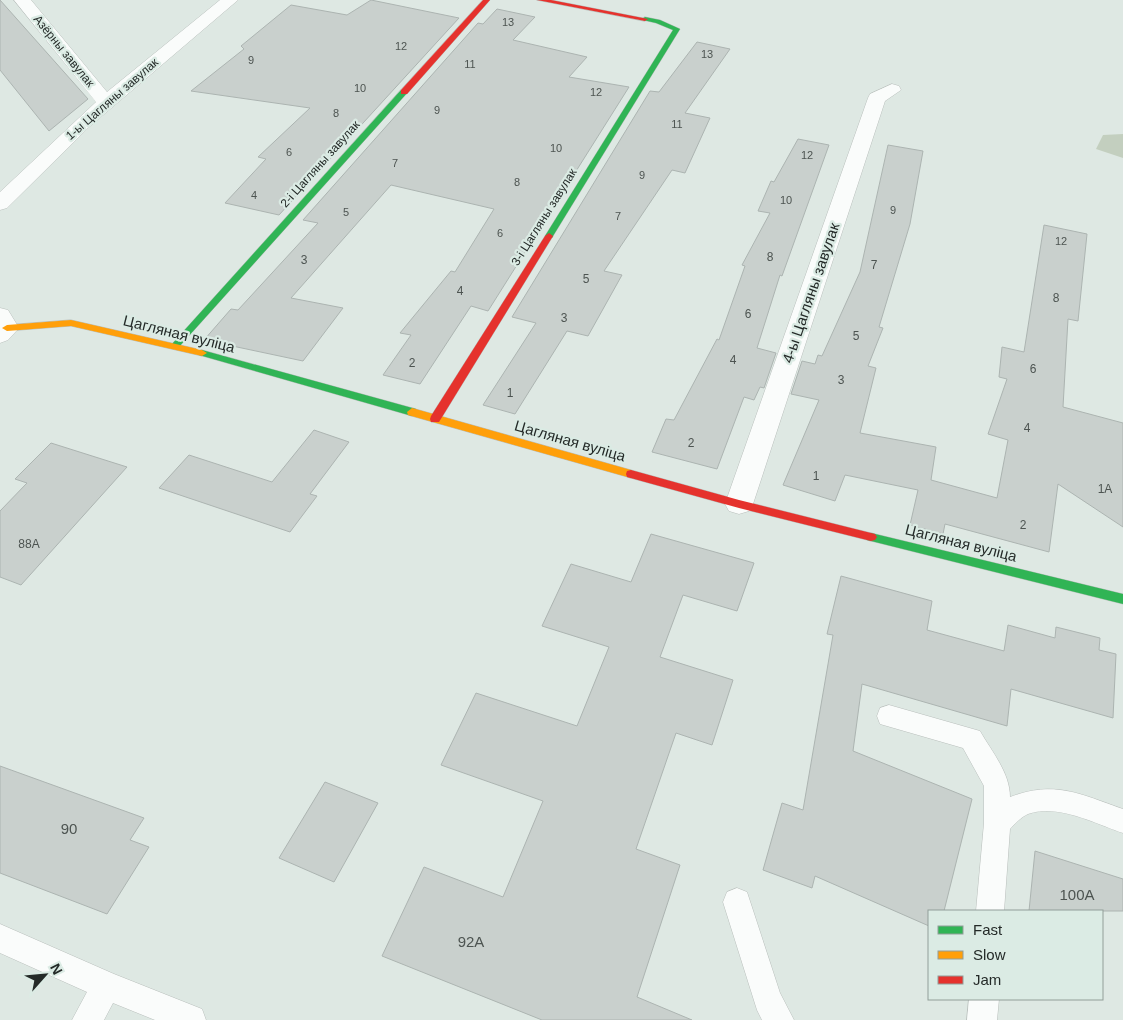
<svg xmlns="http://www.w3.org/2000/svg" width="1123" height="1020" viewBox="0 0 1123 1020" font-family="Arial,sans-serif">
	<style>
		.green { fill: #c3cfbf }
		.building { fill: #c9d0cd; stroke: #acb4b1 }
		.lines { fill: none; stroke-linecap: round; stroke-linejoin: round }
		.lane-casing { stroke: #b9bfbc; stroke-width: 1 }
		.street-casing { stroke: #b9bfbc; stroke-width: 1 }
		.fast-casing { stroke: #b9bfbc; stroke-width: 1 }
		.slow-casing { stroke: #b9bfbc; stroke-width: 1 }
		.jam-casing { stroke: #b9bfbc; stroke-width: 1 }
		.lane { fill: #fafcfb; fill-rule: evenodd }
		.street { fill: #fafcfb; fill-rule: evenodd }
		.fast { fill: #30b455; fill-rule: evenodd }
		.slow { fill: #ff9f0a; fill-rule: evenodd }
		.jam { fill: #e5322d; fill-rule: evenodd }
		.labels { text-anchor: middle; stroke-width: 4.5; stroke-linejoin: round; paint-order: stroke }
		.far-number-label { font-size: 11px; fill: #4d5451 }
		.far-street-label { font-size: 12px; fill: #242a28; stroke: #dbebe4 }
		.number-label { font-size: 12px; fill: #4d5451 }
		.street-label { font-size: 15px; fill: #242a28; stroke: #dbebe4 }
		.near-number-label { font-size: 15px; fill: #4d5451 }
	</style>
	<rect width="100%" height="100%" fill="#dee8e3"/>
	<path class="green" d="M 1123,134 L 1123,158 L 1096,149 L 1103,135 Z"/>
	<path class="building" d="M 0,0 L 88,99 L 49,131 L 0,70 Z
		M 371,0 L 459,18 L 279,215 L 225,203 L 266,159 L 258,157 L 310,108 L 191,91 L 244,49 L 241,46 L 291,5 L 347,15 Z
		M 497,9 L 535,17 L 513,40 L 587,57 L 569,77 L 629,87 L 488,311 L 471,306 L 420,384 L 383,375 L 411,335 L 400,333 L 451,271 L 455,272 L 494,209 L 391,185 L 291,298 L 343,308 L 303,361 L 204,340 L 231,309 L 238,310 L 318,223 L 303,220 L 478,23 L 483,24 Z
		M 697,42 L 730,49 L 685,113 L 710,118 L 685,173 L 672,170 L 604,271 L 622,275 L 588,336 L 567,331 L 515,414 L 483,405 L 536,323 L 512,317 L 650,91 L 659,92 Z
		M 798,139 L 829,145 L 782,276 L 780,275 L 757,348 L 776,353 L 764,388 L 760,387 L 754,400 L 744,397 L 717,469 L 652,452 L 666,419 L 674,420 L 717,339 L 719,340 L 745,266 L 742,265 L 770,213 L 758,211 L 771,181 L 774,182 Z
		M 888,145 L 923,151 L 910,224 L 879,327 L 883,328 L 868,366 L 876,368 L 860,433 L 936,447 L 931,480 L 997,498 L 1008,440 L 988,434 L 1007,379 L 999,377 L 1002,347 L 1024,352 L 1044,225 L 1087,234 L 1078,321 L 1068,319 L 1063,407 L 1123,423 L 1123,527 L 1058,484 L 1049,552 L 945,524 L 943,534 L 910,525 L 918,490 L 845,475 L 835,501 L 783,485 L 819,400 L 791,394 L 802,361 L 815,364 L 818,355 L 822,356 L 860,272 Z
		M 314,430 L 349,442 L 310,494 L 317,496 L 290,532 L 159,488 L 189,455 L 272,482 Z
		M 51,443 L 127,467 L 21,585 L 0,577 L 0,511 L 27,483 L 15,479 Z
		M 651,534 L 754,563 L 737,611 L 683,595 L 660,657 L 733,680 L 712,745 L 676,733 L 636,849 L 680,865 L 637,997 L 692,1020 L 542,1020 L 382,956 L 424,867 L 503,897 L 543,801 L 441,765 L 476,693 L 577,726 L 609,647 L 542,626 L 571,564 L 631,582 Z
		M 841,576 L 932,601 L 927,630 L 1004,651 L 1008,625 L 1055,638 L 1056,627 L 1100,638 L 1099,650 L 1116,654 L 1113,718 L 1011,689 L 1007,726 L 862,684 L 853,751 L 972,799 L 944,911 L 929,911 L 929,926 L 815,876 L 812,888 L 763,870 L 782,803 L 803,810 L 833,635 L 827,634 Z
		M 0,766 L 144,818 L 130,840 L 149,847 L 107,914 L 0,873 Z
		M 325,782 L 378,803 L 334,882 L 279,858 Z
		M 1035,851 L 1123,879 L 1123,911 L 1029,911 Z"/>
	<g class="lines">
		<g class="lane-casing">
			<path id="lane" d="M 889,705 L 980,731 C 992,752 1010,773 1010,797 C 1055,780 1080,794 1123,809 L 1123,833 C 1096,824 1057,803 1028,814 C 1021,817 1015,824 1010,829 L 1004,911 L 976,911 L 984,823 L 984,786 L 963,748 L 880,724 L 877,716 L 880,708 Z
				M 737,888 L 747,892 L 780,993 L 794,1020 L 762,1020 L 757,1010 L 723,902 L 727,892 Z
				M 0,924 L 114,974 L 202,1009 L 206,1020 L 155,1020 L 113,1003 L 104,1020 L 72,1020 L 87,992 L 0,953 Z
				M 969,999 L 999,999 L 997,1020 L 967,1020 Z"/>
		</g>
		<g class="street-casing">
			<path id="street" d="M 14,0 L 31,0 L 107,92 L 220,0 L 238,0 L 89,127 L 7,208 L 0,210 L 0,192 L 96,102 Z
				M 892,84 L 899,86 L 901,90 L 885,101 L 753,504 L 749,511 L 739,514 L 729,511 L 725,504 L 868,98 L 870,94 Z
				M 0,308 L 8,310 L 19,328 L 8,340 L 0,343 Z"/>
		</g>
		<g class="fast-casing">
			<path id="fast" d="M 645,17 L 660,20 L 680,29 L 553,236 L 552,238 L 546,238 L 545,236 L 673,30 L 656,23 L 643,20 L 642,19 Z
				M 401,90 L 408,92 L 178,348 L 172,348 L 170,346 L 172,344 Z
				M 202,350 L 416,409 L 417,412 L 412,416 L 199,355 L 197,353 Z
				M 871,533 L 1123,594 L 1123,604 L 867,540 L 865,537 L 867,534 Z"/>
		</g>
		<g class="slow-casing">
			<path id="slow" d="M 71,320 L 202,350 L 207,353 L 202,356 L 71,326 L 7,331 L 2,328 L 7,325 Z
				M 412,408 L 631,470 L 636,474 L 631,478 L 408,415 L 407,412 Z"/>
		</g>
		<g class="jam-casing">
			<path id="jam" d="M 483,0 L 490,0 L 407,94 L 401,94 L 401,90 Z
				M 537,0 L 551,0 L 648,19 L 645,21 Z
				M 549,233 L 553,236 L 439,422 L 431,422 L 430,419 L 431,416 L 545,236 Z
				M 631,470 L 739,500 L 875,534 L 877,537 L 875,540 L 871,541 L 739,508 L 627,477 L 626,474 L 627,471 Z"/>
		</g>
		<use href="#lane" class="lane"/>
		<use href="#street" class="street"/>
		<use href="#fast" class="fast"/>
		<use href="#slow" class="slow"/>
		<use href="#jam" class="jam"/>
	</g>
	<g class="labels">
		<g class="far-number-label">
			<text x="508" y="26">13</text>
			<text x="401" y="50">12</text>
			<text x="707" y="58">13</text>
			<text x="251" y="64">9</text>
			<text x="470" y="68">11</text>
			<text x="360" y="92">10</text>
			<text x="596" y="96">12</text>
			<text x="437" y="114">9</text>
			<text x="336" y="117">8</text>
			<text x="677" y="128">11</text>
			<text x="556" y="152">10</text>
			<text x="289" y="156">6</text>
			<text x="807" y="159">12</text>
			<text x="395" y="167">7</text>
			<text x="642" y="179">9</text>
			<text x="517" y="186">8</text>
			<text x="254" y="199">4</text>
			<text x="786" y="204">10</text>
			<text x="893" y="214">9</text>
			<text x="346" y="216">5</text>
			<text x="618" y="220">7</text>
			<text x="500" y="237">6</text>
			<text x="1061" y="245">12</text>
		</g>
		<g class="far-street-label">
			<text transform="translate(64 51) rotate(51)" y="4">Азёрны завулак</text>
			<text transform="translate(112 99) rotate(-41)" y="4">1-ы Цагляны завулак</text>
			<text transform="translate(320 164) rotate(-48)" y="4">2-і Цагляны завулак</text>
			<text transform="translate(544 217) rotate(-58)" y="4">3-і Цагляны завулак</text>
		</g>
		<g class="number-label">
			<text x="770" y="261">8</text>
			<text x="304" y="264">3</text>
			<text x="874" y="269">7</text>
			<text x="586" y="283">5</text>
			<text x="460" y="295">4</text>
			<text x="1056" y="302">8</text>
			<text x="748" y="318">6</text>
			<text x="564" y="322">3</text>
			<text x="856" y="340">5</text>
			<text x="733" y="364">4</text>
			<text x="412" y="367">2</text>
			<text x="1033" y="373">6</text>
			<text x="841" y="384">3</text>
			<text x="510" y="397">1</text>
			<text x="1027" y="432">4</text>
			<text x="691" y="447">2</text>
			<text x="816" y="480">1</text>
			<text x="1105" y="493">1А</text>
			<text x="1023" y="529">2</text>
			<text x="29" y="548">88А</text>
		</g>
		<g class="street-label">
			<text transform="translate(811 293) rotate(-71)" y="5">4-ы Цагляны завулак</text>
			<text transform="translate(179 334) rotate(14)" y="5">Цагляная вуліца</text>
			<text transform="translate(570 441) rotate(16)" y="5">Цагляная вуліца</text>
			<text transform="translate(961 543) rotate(14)" y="5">Цагляная вуліца</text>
		</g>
		<g class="near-number-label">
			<text x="69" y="834">90</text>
			<text x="1077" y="900">100А</text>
			<text x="471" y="947">92А</text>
		</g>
	</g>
	<rect x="928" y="910" width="175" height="90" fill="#dbebe4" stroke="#929e99"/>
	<rect x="938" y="926" width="25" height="8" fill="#30b455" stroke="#929e99"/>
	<text x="973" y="935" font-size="15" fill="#242a28">Fast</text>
	<rect x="938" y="951" width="25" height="8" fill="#ff9f0a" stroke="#929e99"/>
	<text x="973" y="960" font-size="15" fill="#242a28">Slow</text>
	<rect x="938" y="976" width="25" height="8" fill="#e5322d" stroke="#929e99"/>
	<text x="973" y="985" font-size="15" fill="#242a28">Jam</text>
	<g transform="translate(45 975) rotate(63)" stroke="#dbebe4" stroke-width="4" paint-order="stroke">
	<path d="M0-4L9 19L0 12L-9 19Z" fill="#242a28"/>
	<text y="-8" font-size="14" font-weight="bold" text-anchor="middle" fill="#242a28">N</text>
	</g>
</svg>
